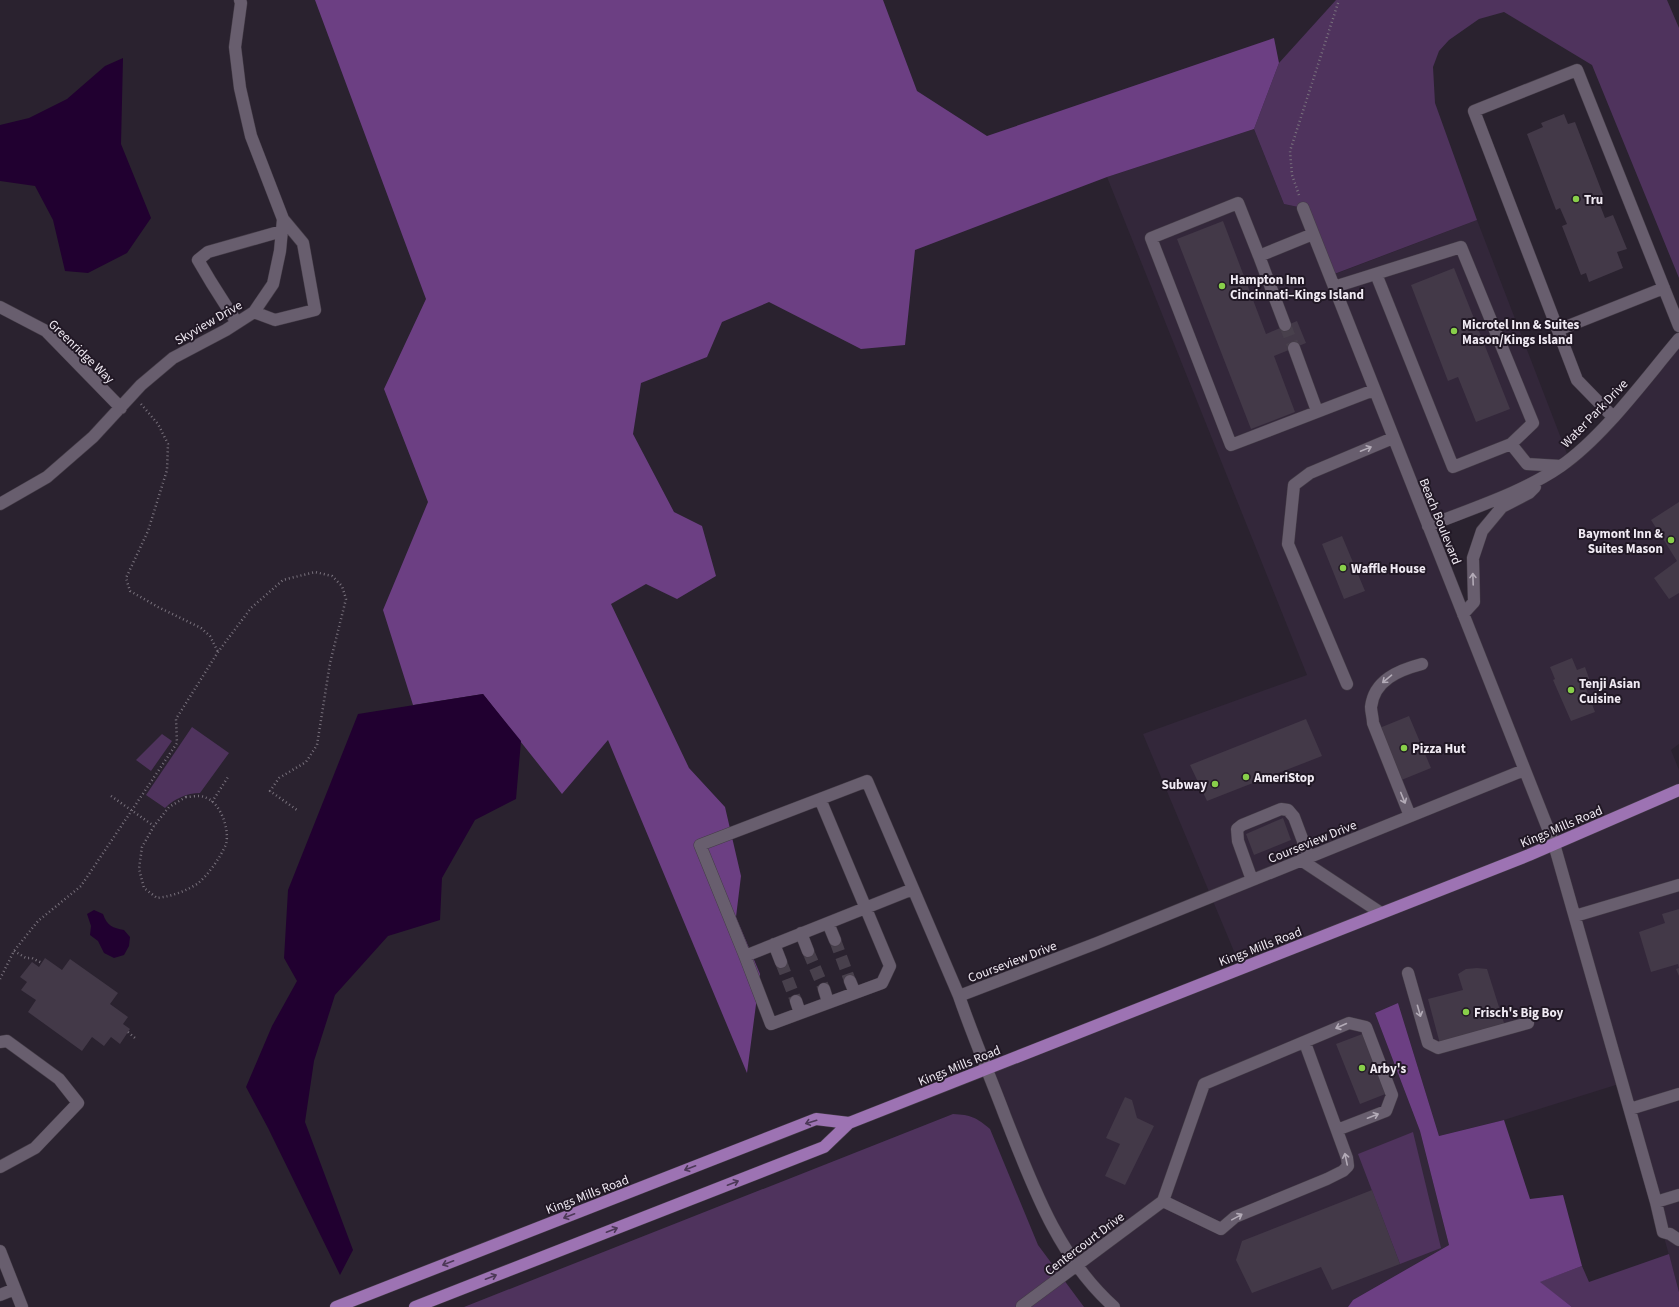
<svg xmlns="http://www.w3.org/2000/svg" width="1679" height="1307" viewBox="0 0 1679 1307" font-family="'Source Sans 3',sans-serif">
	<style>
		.built { fill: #33273a; fill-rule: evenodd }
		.green { fill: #4f335d }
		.forest { fill: #6c3f83 }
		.water { fill: #210030 }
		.building { fill: #433948 }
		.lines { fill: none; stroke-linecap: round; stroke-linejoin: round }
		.minor-tunnel { stroke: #48404c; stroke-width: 12; stroke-dasharray: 12 6; stroke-linecap: butt }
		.minor-casing { stroke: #443c47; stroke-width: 13 }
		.major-casing { stroke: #443c47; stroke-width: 13 }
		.path { stroke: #79727d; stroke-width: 2.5; stroke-dasharray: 1 3; stroke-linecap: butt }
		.minor { stroke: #685e6e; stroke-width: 12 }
		.major { stroke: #9d73b3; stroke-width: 12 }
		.oneway { stroke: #b3abb7 }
		.oneway2 { stroke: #4c3857 }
		.poi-dot { fill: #88cf4a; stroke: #211825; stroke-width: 1.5 }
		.labels { text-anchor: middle; stroke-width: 4; stroke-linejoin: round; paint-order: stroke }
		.poi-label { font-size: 13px; font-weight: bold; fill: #f0eaf3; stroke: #211825; text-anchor: start }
		.street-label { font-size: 13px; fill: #f0eaf3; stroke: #211825 }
	</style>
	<rect width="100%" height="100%" fill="#2a222f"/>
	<path class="built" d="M 1254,129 L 1284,204 L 1303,208 L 1330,276 L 1477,220 L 1569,459 L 1679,339 L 1679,744 L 1671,750 L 1679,770 L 1679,1292 L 1622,1083 L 1504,1120 L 1439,1136 L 1398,1003 L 1375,1013 L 1420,1131 L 1449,1245 L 1353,1300 L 1348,1307 L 1119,1307 L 1059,1240 L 987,1069 L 1241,968 L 1143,734 L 1307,675 L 1107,177 ZM 1529,493 L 1482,531 L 1474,601 L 1462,614 L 1428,526 Z"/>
	<path class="green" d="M 1336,0 L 1667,0 L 1679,28 L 1679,278 L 1592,65 L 1504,12 L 1479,19 L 1449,40 L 1439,51 L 1433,67 L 1435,103 L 1477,220 L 1329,276 L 1303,208 L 1284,204 L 1254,129 L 1279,63 Z
		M 192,727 L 229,753 L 200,793 C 187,793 174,799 165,808 L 146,795 Z
		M 162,734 L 172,741 L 151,771 L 136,760 Z
		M 953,1114 C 971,1115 976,1117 990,1129 L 1038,1245 L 1084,1307 L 464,1307 Z
		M 1413,1132 L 1441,1248 L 1400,1264 L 1358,1154 Z
		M 1669,1254 L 1679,1292 L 1679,1307 L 1572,1307 L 1539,1282 L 1582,1266 L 1589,1282 Z"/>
	<path class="forest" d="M 315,0 L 883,0 L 917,91 L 987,136 L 1274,38 L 1279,63 L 1254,129 L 1107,177 L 915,250 L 905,345 L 861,349 L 769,302 L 722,322 L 707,357 L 641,383 L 633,434 L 674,512 L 702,526 L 716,576 L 677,599 L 646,584 L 611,604 L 689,768 L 725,807 L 741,876 L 736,917 L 760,974 L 747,1073 L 608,740 L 562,794 L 483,694 L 413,705 L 383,610 L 428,502 L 384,389 L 426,299 Z
		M 1398,1003 L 1439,1136 L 1504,1120 L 1530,1199 L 1563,1195 L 1582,1266 L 1540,1282 L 1572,1307 L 1348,1307 L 1353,1300 L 1449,1245 L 1420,1131 L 1375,1013 Z"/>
	<path class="water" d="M 123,58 L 121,144 L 151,218 L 127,253 L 88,273 L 65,271 L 53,220 L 35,186 L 0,181 L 0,125 L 29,118 L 67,99 L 105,66 Z
		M 483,694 L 521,741 L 516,799 L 475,820 L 442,878 L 440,920 L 388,936 L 335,995 L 314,1061 L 305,1122 L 353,1250 L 340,1275 L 268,1128 L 246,1087 L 272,1026 L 297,981 L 284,958 L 288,890 L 358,714 Z
		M 94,910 L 103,914 C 107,926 113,928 124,930 L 130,937 L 129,946 L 124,955 L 114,958 L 104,953 L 98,941 L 90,935 L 91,926 L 87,914 Z"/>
	<path class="building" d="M 1564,114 L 1568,124 L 1575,122 L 1604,197 L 1598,200 L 1605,218 L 1613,215 L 1627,249 L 1617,252 L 1623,268 L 1589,282 L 1586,273 L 1581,275 L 1562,226 L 1567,224 L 1560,208 L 1556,210 L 1527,134 L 1543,127 L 1541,123 Z
		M 1223,221 L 1266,334 L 1297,321 L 1306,343 L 1274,356 L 1295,412 L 1251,429 L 1177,239 Z
		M 1454,268 L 1510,409 L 1476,422 L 1458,377 L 1448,381 L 1411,285 Z
		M 1679,502 L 1679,593 L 1669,599 L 1654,578 L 1677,561 L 1651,520 Z
		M 1342,536 L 1365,591 L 1344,599 L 1322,544 Z
		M 1572,658 L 1577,670 L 1585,667 L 1590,681 L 1584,683 L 1595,712 L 1571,721 L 1553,680 L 1555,679 L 1550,667 Z
		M 1409,716 L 1431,768 L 1399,781 L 1377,729 Z
		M 1306,719 L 1322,756 L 1207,801 L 1190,765 Z
		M 1283,818 L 1291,840 L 1254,855 L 1246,834 Z
		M 1679,909 L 1679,976 L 1676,969 L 1679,968 L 1678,964 L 1651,972 L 1639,932 L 1665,923 L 1662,914 Z
		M 45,958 L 62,970 L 70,959 L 118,993 L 110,1004 L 128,1017 L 123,1024 L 130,1029 L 120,1044 L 111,1037 L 104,1046 L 92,1037 L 82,1051 L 28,1012 L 36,1000 L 21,990 L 27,982 L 20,977 L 32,962 L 39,967 Z
		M 1477,968 L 1487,969 L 1505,1026 L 1440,1044 L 1428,999 L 1463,990 L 1458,974 L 1466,969 Z
		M 1365,1033 L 1388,1093 L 1360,1104 L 1336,1044 Z
		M 1125,1097 L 1132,1100 L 1137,1118 L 1154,1126 L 1125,1185 L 1105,1176 L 1120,1144 L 1106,1138 Z
		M 1372,1190 L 1400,1264 L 1332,1290 L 1321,1267 L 1252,1293 L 1236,1260 L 1242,1241 Z"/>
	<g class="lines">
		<path class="minor-tunnel" d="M 1285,325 L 1294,348
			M 835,940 L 850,981
			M 808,951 L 824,989
			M 781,962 L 796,1001"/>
		<g class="minor-casing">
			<path id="minor" d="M 1303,208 L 1554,844 L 1656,1202 L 1663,1232 L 1670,1234 L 1679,1240
				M 1313,234 L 1259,256 L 1238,203 L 1151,238 L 1231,445 L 1374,390
				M 1259,256 L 1285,325
				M 1376,274 L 1453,467 L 1511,444
				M 1334,287 L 1461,247 L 1533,423 L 1511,444 L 1527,464 L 1561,466
				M 0,307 L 46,331 L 121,408
				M 254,312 L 275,320 L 315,310 L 303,243 L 283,219
				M 237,323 L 211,282 L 198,260 L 208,252 L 282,231
				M 1558,330 L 1664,288
				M 1294,348 L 1317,411
				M 1613,417 L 1577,380 L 1474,111 L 1577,70 L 1679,326
				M 0,504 L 47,477 L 93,437 L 141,385 L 173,358 L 226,330 L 254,312 L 273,284 L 280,251 L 283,219 L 251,136 L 240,88 L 235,47 L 241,3 L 240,0
				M 1428,526 C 1470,509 1524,492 1561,466 C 1604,436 1645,379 1679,339
				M 1463,614 L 1474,602 L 1473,558 L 1482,531 L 1502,507 L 1529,493 L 1535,487
				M 1347,684 L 1288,544 L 1294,485 L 1310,473 L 1393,438
				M 820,799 L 890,966 L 882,983 L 771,1024 L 745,956 L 700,845 L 867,781 L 959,996 C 973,1037 990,1076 1005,1116 C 1032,1184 1057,1256 1114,1307
				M 1410,816 L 1373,723 C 1373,718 1371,712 1371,707 C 1374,680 1399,670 1422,664
				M 1301,860 L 1381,913
				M 1252,880 L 1238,841 L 1237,829 L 1242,825 L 1281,809 L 1288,810 L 1294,817 L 1309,857
				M 1575,916 L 1679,885
				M 828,923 L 835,940
				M 801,933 L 808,951
				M 774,944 L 781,962
				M 745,956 L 913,889
				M 1408,973 L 1428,1043 L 1438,1048 L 1528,1023
				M 850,981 L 855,993
				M 824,989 L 828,1002
				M 959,996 L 1097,943 L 1524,770
				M 796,1001 L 800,1013
				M 0,1042 L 7,1041 L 59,1079 L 78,1103 L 35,1148 L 0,1167
				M 1630,1109 L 1679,1094
				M 1163,1201 L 1204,1084 L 1349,1023 L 1366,1027 L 1392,1095 L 1386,1111 L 1337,1130
				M 1163,1201 L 1221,1229 L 1235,1217 L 1327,1179 L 1343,1171 L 1348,1166 L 1347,1158 L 1305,1043
				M 1656,1202 L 1679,1195
				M 0,1251 L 22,1307
				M 0,1295 L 15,1289
				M 1022,1306 L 1163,1201"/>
		</g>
		<g class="major-casing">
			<path id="major" d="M 336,1307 L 816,1119 L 849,1123
				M 415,1307 L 824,1147 L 849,1123 L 1529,855 L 1679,790"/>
		</g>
		<path class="path" d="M 1299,195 L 1292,175 L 1290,151 L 1339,0
			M 141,404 L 158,424 L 168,444 L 167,470 L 148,531 L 126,578 L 130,591 L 158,607 L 201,628 L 210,636 L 218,652
			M 111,796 L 154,826
			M 186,797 C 191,797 199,795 204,797 C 220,801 230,829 226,844 C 222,855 207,877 197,884 C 184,892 172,896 157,898 L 144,888 L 139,869 L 142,847 L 154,826 L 169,807 Z
			M 212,802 L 228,777
			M 14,951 L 26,958 L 32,958 L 42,963
			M 0,979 L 14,951 L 38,921 L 81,886 L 177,743 L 176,719 L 218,652 L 251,608 L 283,580 L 315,572 L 332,576 L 342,586 L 346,599 L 330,663 L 317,745 L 306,762 L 279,778 L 270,791 L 297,810
			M 128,1032 L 135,1038"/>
		<use href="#minor" class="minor"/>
		<use href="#major" class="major"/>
	</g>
	<defs><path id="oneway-shaft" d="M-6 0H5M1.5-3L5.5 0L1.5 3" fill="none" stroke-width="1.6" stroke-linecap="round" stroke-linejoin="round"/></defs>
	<g class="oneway">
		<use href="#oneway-shaft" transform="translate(1366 449) rotate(-22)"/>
		<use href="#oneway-shaft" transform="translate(1473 579) rotate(-92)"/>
		<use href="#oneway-shaft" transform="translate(1387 679) rotate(140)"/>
		<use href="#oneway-shaft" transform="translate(1403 798) rotate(68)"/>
		<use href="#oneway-shaft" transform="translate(1419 1011) rotate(74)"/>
		<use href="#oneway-shaft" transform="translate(1341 1026) rotate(156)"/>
		<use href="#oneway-shaft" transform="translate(1373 1116) rotate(-21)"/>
		<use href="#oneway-shaft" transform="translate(1346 1159) rotate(-102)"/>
		<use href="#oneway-shaft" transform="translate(1237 1217) rotate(-29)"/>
	</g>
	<g class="oneway2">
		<use href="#oneway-shaft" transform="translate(811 1122) rotate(163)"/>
		<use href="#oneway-shaft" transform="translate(690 1168) rotate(159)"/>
		<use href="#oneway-shaft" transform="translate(733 1183) rotate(-21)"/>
		<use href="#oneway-shaft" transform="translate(569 1216) rotate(159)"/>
		<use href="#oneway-shaft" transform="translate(612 1230) rotate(-21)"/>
		<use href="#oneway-shaft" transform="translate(448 1263) rotate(159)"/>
		<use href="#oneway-shaft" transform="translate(491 1277) rotate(-21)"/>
	</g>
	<g class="poi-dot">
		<circle cx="1576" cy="199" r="4"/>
		<circle cx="1222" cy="286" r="4"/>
		<circle cx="1454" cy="331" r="4"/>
		<circle cx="1671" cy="540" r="4"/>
		<circle cx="1343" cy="568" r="4"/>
		<circle cx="1571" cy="690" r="4"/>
		<circle cx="1404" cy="748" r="4"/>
		<circle cx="1246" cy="777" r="4"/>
		<circle cx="1215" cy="784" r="4"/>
		<circle cx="1466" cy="1012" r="4"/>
		<circle cx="1362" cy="1068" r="4"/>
	</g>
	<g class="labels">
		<g class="poi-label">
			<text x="1584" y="204">Tru</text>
			<text x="1230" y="284">Hampton Inn<tspan x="1230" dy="15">Cincinnati–Kings Island</tspan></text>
			<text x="1462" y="329">Microtel Inn &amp; Suites<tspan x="1462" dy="15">Mason/Kings Island</tspan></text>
			<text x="1663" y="538" text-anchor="end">Baymont Inn &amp;<tspan x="1663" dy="15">Suites Mason</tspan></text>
			<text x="1351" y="573">Waffle House</text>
			<text x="1579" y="688">Tenji Asian<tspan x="1579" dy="15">Cuisine</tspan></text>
			<text x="1412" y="753">Pizza Hut</text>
			<text x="1254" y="782">AmeriStop</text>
			<text x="1207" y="789" text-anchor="end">Subway</text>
			<text x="1474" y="1017">Frisch's Big Boy</text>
			<text x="1370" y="1073">Arby's</text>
		</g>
		<g class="street-label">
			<text transform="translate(208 322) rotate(-30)" y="5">Skyview Drive</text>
			<text transform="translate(82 351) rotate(44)" y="5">Greenridge Way</text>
			<text transform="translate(1594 413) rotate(-46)" y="5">Water Park Drive</text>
			<text transform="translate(1441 521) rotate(68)" y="5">Beach Boulevard</text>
			<text transform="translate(1561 826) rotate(-23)" y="5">Kings Mills Road</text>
			<text transform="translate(1312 841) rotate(-22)" y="5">Courseview Drive</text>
			<text transform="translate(1260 946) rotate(-21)" y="5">Kings Mills Road</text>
			<text transform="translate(1012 961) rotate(-21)" y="5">Courseview Drive</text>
			<text transform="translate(959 1065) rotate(-22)" y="5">Kings Mills Road</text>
			<text transform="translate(587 1194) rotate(-21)" y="5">Kings Mills Road</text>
			<text transform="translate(1084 1243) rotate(-37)" y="5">Centercourt Drive</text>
		</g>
	</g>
</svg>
